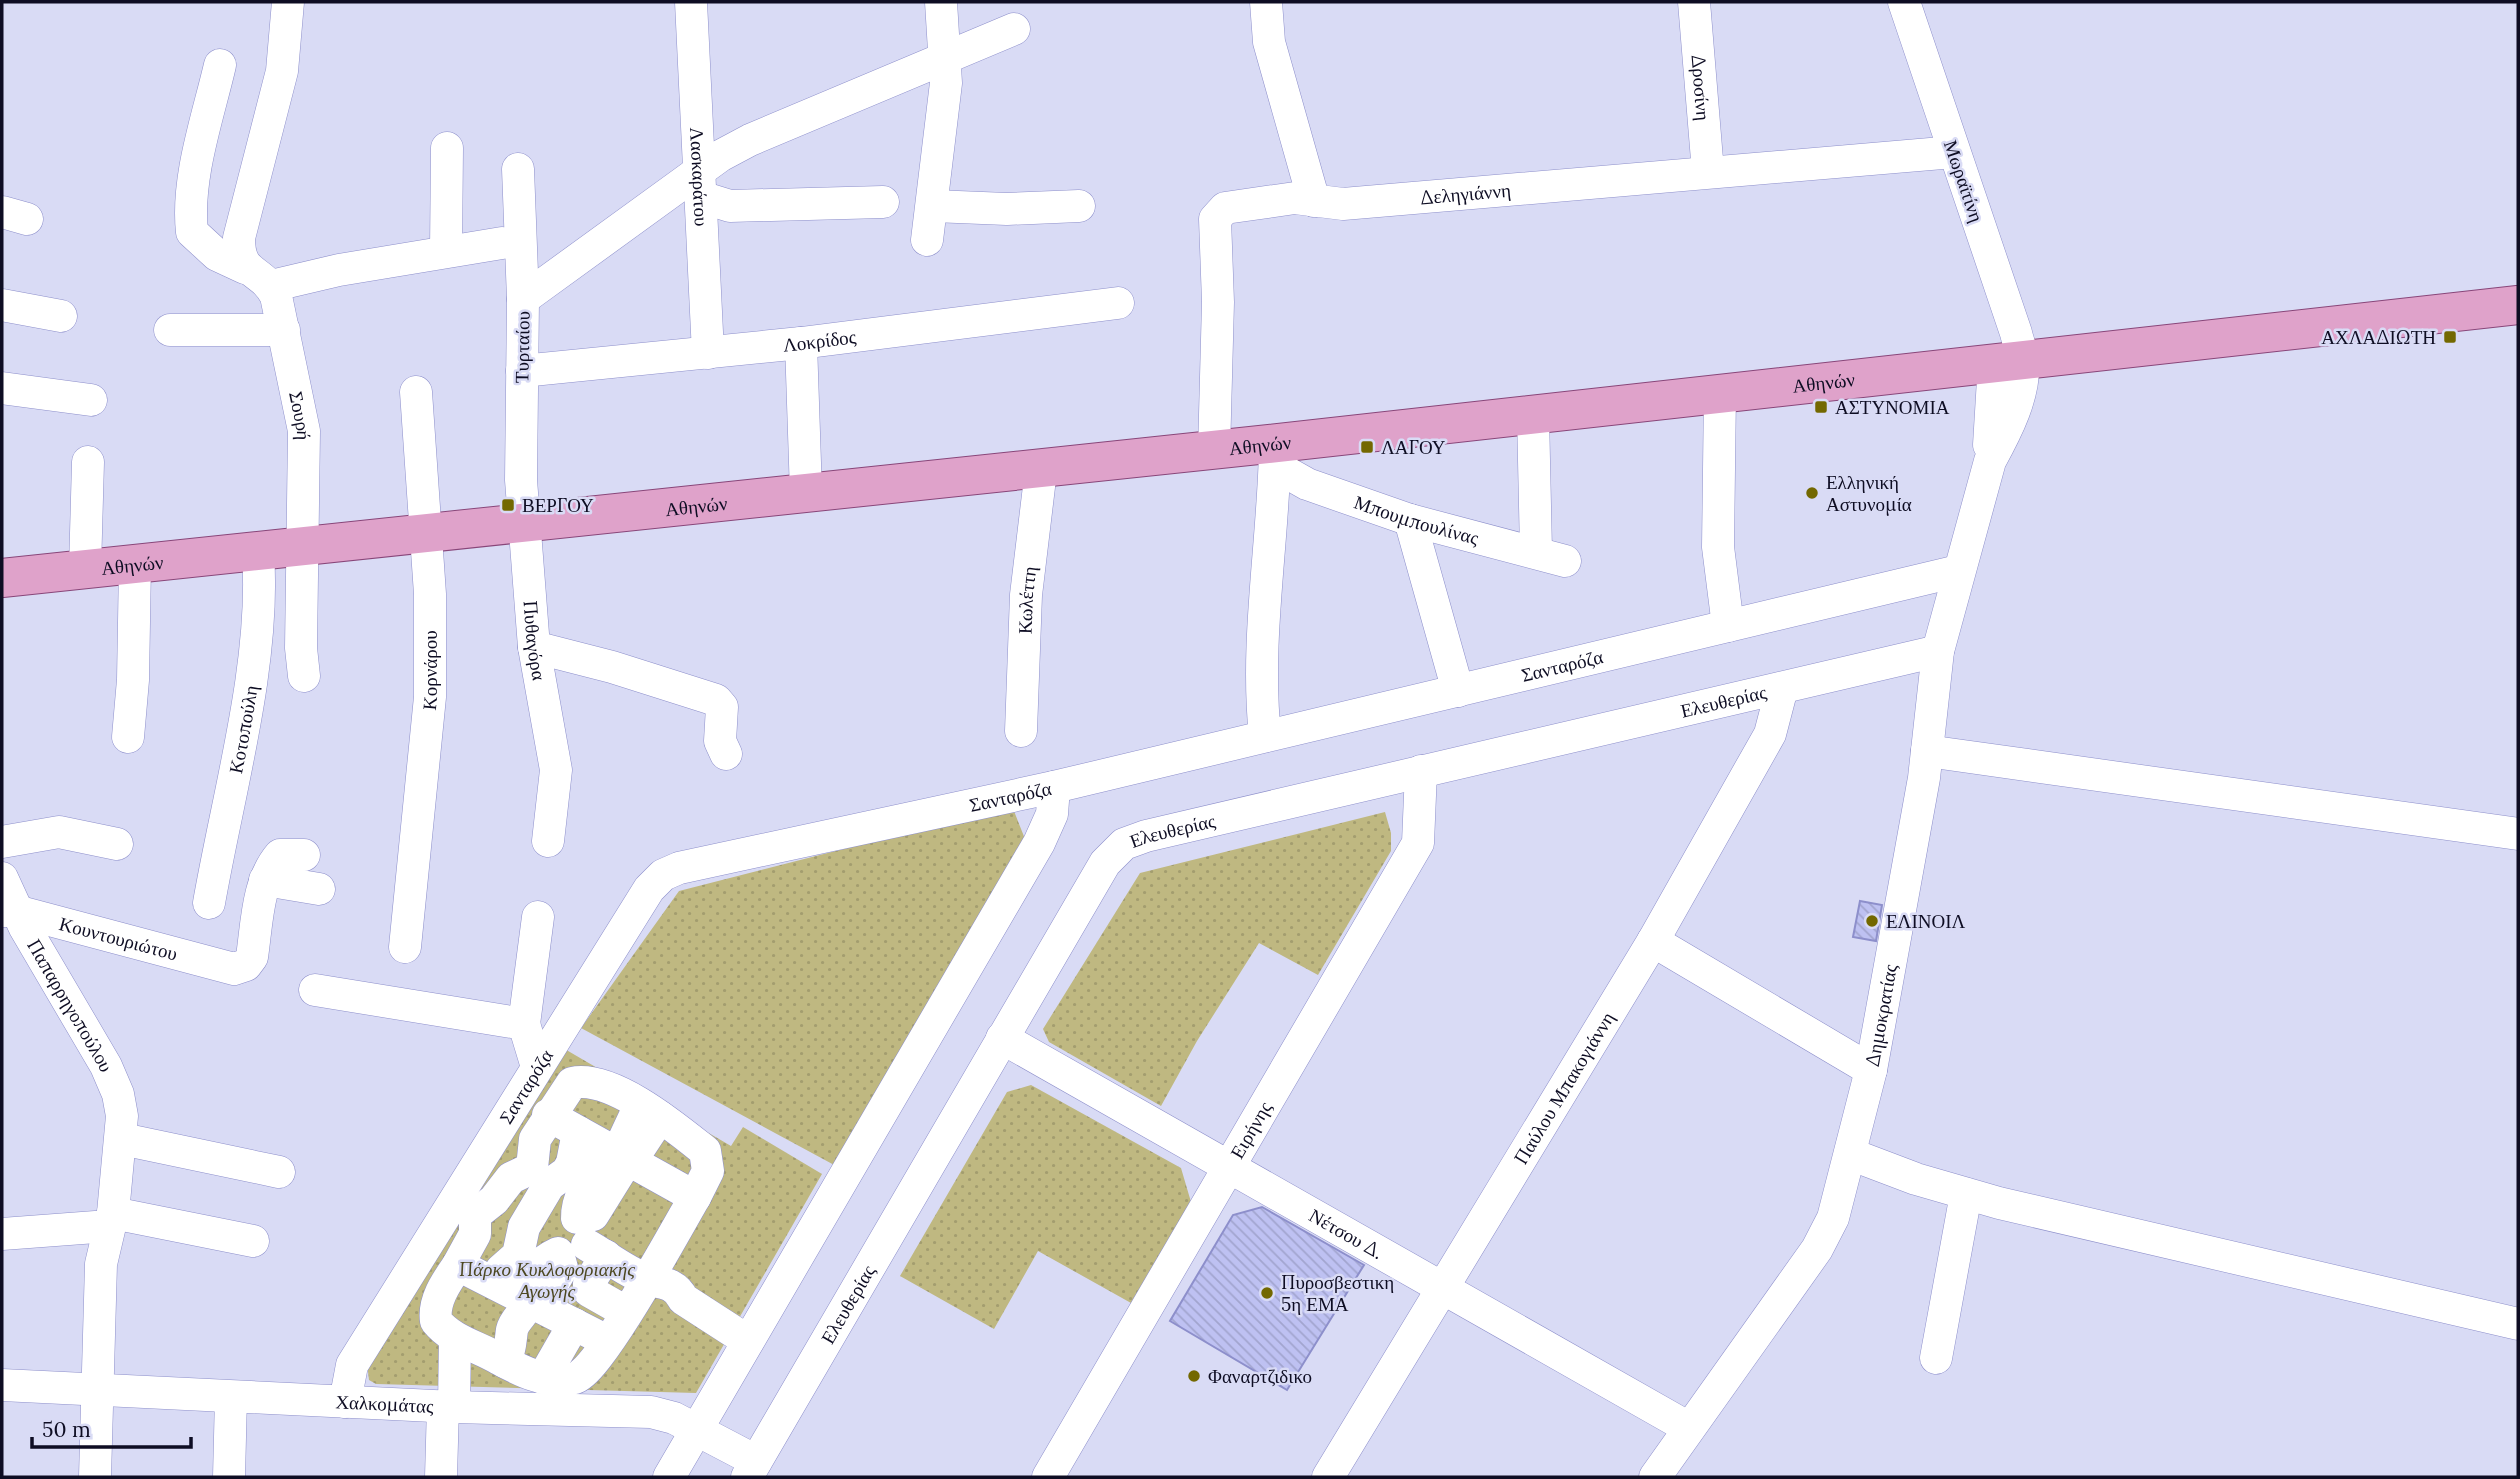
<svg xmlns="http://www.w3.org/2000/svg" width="2520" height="1479" viewBox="0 0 2520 1479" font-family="Lora,serif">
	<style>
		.green { fill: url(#green-dots) }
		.building { fill: url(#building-back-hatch); stroke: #8d8fcb; stroke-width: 2 }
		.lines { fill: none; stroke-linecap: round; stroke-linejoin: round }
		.minor-casing { stroke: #8d8fcb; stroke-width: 33 }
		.major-casing { stroke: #884679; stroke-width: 40 }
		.minor { stroke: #fff; stroke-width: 32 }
		.major { stroke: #dfa2ca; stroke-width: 38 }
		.poi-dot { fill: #736800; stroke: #d9dbf5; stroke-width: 2.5 }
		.labels { text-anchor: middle; stroke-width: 5; stroke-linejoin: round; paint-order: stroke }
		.street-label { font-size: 19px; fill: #0e0d23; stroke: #d9dbf5 }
		.poi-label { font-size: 19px; fill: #0e0d23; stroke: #d9dbf5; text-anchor: start }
		.park-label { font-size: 19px; font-style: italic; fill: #4c4720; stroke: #d9dbf5 }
	</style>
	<defs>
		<pattern id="green-dots" width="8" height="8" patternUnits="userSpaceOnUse" patternTransform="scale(1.75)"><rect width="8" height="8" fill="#bfb881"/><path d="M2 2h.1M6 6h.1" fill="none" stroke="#a39d6f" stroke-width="1.8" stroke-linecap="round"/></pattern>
		<pattern id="building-back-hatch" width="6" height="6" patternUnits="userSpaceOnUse" patternTransform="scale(1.75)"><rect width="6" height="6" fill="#bec1f2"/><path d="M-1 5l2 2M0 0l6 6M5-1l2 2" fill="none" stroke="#a2a5cf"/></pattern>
	</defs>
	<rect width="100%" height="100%" fill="#d9dbf5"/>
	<path class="green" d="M 1012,806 L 1025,839 L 836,1166 L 581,1028 L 679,891 Z
		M 1385,812 L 1391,833 L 1391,851 L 1318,975 L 1259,943 L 1197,1041 L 1161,1106 L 1049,1042 L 1043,1029 L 1140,873 Z
		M 563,1048 L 731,1146 L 743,1127 L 822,1174 L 696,1393 L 376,1384 L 369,1380 L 367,1363 Z
		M 1031,1085 L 1181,1168 L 1191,1202 L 1131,1303 L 1038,1251 L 994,1329 L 900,1276 L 1007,1092 Z"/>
	<path class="building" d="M 1860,901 L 1882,905 L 1876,941 L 1853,937 Z
		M 1262,1207 L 1364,1265 L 1287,1390 L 1170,1321 L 1233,1215 Z"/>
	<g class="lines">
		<g class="minor-casing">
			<g id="minor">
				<path id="s1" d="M 288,2 L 282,71 L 239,238 C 239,277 261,267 276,296 L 304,431 L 301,648 L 304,676"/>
				<path id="s2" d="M 691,2 L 708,353"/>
				<path d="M 1266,2 L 1269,42 L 1314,201"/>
				<path id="s3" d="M 1694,2 L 1708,172"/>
				<path d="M 220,65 C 208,117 186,178 192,232 L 217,255 L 245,268"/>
				<path id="s4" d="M 518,169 L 523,299 L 521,480 L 534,647 L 556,770 L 548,841"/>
				<path d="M 701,197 L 730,206 L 883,202"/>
				<path d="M 933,206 L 1007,209 L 1079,206"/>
				<path d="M 2,212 L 27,219"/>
				<path d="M 927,240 L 946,83 L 941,2"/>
				<path d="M 446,251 L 447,148"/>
				<path d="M 271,286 L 339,270 L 502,243"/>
				<path d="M 523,299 L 720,156 L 750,140 L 1014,29"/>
				<path d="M 2,305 L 61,316"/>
				<path d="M 170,330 L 284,330"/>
				<path d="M 801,343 L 806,493"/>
				<path id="s5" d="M 522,371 L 801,343 L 1118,303"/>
				<path d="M 2,388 L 91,400"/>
				<path d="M 1720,392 L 1718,547 L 1728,626"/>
				<path d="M 1533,415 L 1536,551"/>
				<path d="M 1989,445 L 1994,363"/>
				<path id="s6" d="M 1214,452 L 1218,302 L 1215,219 L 1225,208 L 1295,198 L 1343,204 L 1954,152"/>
				<path id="s7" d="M 1275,466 L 1307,484 L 1410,520 L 1565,561"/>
				<path d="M 1410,520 L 1458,691"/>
				<path d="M 85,569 L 88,462"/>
				<path d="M 534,647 L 612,667 L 716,700 L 722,707 L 720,741 L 726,754"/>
				<path id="s8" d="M 1021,731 L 1026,595 L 1041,470"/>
				<path d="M 1265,736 C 1255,641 1273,545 1275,450"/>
				<path d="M 128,737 L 133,680 L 135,564"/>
				<path d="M 1927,751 L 2518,834"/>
				<path d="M 2,842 L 59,832 L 117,844"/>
				<path id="s9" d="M 2,878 L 25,928 L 106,1066 L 118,1094 L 122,1116 L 113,1213 L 101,1264 L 95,1477"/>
				<path d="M 265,880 L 319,889"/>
				<path id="s10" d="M 209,903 C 228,794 266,663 258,554"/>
				<path id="s11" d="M 3,911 L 16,911 L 234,969 L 246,965 L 252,957 C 257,923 257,882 280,855 L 304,855"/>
				<path d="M 1653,941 L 1871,1070"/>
				<path id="s12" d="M 405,947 L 430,697 L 430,594 L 416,392"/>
				<path d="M 315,990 L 524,1024 L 537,1067"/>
				<path d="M 524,1024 L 538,917"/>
				<path id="s13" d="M 1002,1038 L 1689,1428"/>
				<path d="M 640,1105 L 617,1154 L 621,1170 L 593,1215 L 577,1218 C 576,1202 591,1169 604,1159 C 613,1152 627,1153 637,1152 L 660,1117"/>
				<path d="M 548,1115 L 695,1197 C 678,1226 599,1372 575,1378 C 548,1385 521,1371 499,1359 C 477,1346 452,1341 436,1321 C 433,1300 447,1281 458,1265 L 607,1341"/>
				<path d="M 122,1139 L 279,1172"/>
				<path d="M 1850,1154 L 1916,1179 L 1999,1203 L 2518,1324"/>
				<path d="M 113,1213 L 253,1241"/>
				<path d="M 2,1234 L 109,1226"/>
				<path d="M 587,1245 C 605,1255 626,1272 646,1279 C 660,1283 675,1282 683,1299 L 748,1341"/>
				<path d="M 606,1256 L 589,1283 L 589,1291 L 626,1312"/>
				<path d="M 458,1265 L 475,1234 L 475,1215 L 494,1200 L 511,1178 L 532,1168 L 535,1139 L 572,1083 C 611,1074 675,1127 705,1151 L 708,1171 L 695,1197"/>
				<path d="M 494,1283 L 501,1270 L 518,1255 L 524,1227 L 549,1185 L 567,1172 L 572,1163 L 578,1132"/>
				<path d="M 1936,1358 L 1966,1194"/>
				<path d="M 505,1362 C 511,1349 510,1343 512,1330 C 514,1320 526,1312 529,1302 C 539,1277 528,1267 558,1253 L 562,1268 L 546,1295 L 530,1301"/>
				<path d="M 543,1378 L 574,1324"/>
				<path id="s14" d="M 2,1385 L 454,1407 L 651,1412 L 674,1418 L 756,1461"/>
				<path id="s15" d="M 345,1402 L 352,1365 L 649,889 L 663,875 L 679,868 L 1054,787 L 1958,571"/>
				<path d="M 454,1407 L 455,1338"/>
				<path d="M 229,1477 L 231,1397"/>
				<path d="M 441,1477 L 443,1406"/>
				<path d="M 669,1477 L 1039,843 L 1052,814 L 1054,787"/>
				<path id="s16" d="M 747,1477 L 1105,863 L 1124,844 L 1146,836 L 1938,651"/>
				<path id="s17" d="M 1048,1477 L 1418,843 L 1421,771"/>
				<path id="s18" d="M 1328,1477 L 1653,941 L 1770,734 L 1782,688"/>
				<path id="s19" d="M 1655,1477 L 1817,1249 L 1833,1218 L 1871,1070 L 1924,778 L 1938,651 L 1990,461 C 2006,432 2026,394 2023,360 C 2022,351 2018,342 2016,333 L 1904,2"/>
			</g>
		</g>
		<g class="major-casing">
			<g id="major">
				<path id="s20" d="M 2,578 C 841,494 1680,398 2518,305"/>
			</g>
		</g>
		<use href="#minor" class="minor"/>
		<use href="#major" class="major"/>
	</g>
	<g class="poi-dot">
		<rect x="2443" y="330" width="14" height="14" rx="3.5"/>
		<rect x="1814" y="400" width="14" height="14" rx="3.5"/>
		<rect x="1360" y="440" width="14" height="14" rx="3.5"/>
		<circle cx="1812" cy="493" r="7"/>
		<rect x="501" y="498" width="14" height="14" rx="3.5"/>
		<circle cx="1872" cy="921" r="7"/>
		<circle cx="1267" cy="1293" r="7"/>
		<circle cx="1194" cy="1376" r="7"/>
	</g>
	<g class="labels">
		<g class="street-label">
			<text dy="7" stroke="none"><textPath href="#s3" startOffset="86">Δροσίνη</textPath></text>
			<text dy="7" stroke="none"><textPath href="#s2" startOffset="175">Λασκαράτου</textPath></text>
			<text transform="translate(1964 181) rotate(71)" y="7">Μωραϊτίνη</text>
			<text dy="7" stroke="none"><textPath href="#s6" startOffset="490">Δεληγιάννη</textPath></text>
			<text dy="7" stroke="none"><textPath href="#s5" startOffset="299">Λοκρίδος</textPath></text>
			<text transform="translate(522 347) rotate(-89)" y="7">Τυρταίου</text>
			<text dy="7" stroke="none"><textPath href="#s20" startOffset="1832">Αθηνών</textPath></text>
			<text dy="7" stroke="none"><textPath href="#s1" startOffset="436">Σουρή</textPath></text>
			<text dy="7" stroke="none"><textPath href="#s20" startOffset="1265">Αθηνών</textPath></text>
			<text dy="7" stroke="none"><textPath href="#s20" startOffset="698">Αθηνών</textPath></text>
			<text dy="7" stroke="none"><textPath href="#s7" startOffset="152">Μπουμπουλίνας</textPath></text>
			<text dy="7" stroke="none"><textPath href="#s20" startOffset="131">Αθηνών</textPath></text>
			<text dy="7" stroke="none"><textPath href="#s8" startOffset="131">Κωλέττη</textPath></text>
			<text dy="7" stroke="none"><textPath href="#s4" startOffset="472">Πυθαγόρα</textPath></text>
			<text dy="7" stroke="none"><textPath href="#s15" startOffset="1542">Σανταρόζα</textPath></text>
			<text dy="7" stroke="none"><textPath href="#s12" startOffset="278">Κορνάρου</textPath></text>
			<text dy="7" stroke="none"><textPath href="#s16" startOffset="1354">Ελευθερίας</textPath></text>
			<text dy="7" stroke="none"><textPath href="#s10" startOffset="177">Κοτοπούλη</textPath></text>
			<text dy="7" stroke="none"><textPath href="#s15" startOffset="975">Σανταρόζα</textPath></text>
			<text dy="7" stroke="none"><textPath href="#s16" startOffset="788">Ελευθερίας</textPath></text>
			<text dy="7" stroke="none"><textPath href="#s11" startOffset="119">Κουντουριώτου</textPath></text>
			<text dy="7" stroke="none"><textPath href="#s9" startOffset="145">Παπαρρηγοπούλου</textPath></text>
			<text dy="7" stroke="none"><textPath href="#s19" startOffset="523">Δημοκρατίας</textPath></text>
			<text dy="7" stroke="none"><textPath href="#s15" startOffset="366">Σανταρόζα</textPath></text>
			<text dy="7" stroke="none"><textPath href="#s18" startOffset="455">Παύλου Μπακογιάννη</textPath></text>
			<text dy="7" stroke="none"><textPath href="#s17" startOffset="402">Ειρήνης</textPath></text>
			<text dy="7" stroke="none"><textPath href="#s13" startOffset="396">Νέτσου Δ.</textPath></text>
			<text dy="7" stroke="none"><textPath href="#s16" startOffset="200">Ελευθερίας</textPath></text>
			<text dy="7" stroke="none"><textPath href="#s14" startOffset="383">Χαλκομάτας</textPath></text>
		</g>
		<g class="poi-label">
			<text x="2436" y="344" text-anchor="end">ΑΧΛΑΔΙΩΤΗ</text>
			<text x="1835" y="414">ΑΣΤΥΝΟΜΙΑ</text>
			<text x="1381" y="454">ΛΑΓΟΥ</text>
			<text x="1826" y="489">Ελληνική<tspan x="1826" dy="22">Αστυνομία</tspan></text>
			<text x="522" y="512">ΒΕΡΓΟΥ</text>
			<text x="1886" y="928">ΕΛΙΝΟΙΛ</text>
			<text x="1281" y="1289">Πυροσβεστικη<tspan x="1281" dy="22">5η ΕΜΑ</tspan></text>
			<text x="1208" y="1383">Φαναρτζιδικο</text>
		</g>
		<g class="park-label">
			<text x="547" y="1276">Πάρκο Κυκλοφοριακής<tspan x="547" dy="22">Αγωγής</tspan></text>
		</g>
	</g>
	<rect width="2520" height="1479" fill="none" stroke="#0e0d23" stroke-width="7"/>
	<path d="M32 1437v10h159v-10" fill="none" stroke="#0e0d23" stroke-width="3.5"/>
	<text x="42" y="1437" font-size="21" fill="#0e0d23" stroke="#d9dbf5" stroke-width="5" paint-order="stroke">50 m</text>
</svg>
